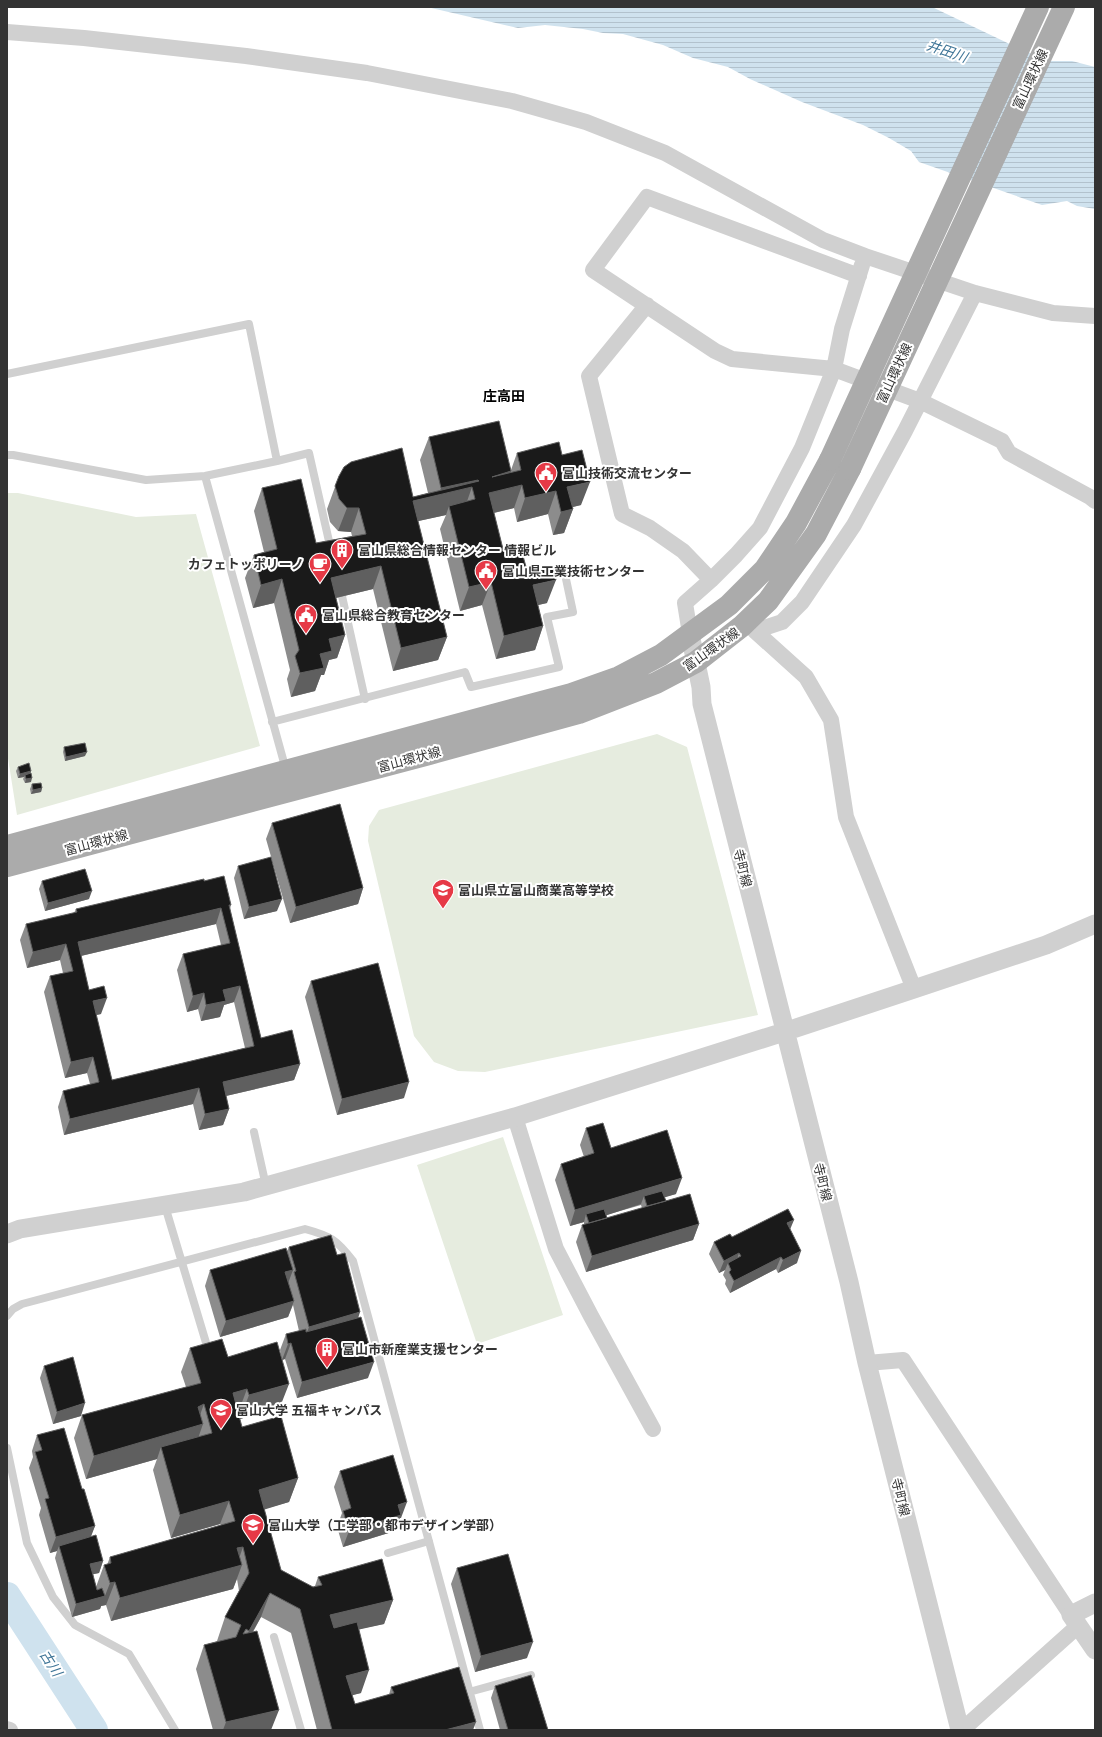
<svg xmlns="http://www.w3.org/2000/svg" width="1102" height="1737" viewBox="0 0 1102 1737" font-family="Roboto,'Noto Sans JP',sans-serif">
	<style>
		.pitch { fill: #e6ecdf }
		.water { fill: url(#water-rules) }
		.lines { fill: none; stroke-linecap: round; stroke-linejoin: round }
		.river { stroke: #cfe2ee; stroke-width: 28 }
		.service { stroke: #d0d0d0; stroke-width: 8 }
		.minor { stroke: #d0d0d0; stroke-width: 16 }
		.tertiary { stroke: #d0d0d0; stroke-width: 19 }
		.primary { stroke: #ababab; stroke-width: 22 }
		.primary-bridge { stroke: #ababab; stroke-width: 22 }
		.wall { fill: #8c8c8c; fill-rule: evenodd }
		.shaded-wall { fill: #5f5f5f }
		.building { fill: #1a1a1a; stroke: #5f5f5f; fill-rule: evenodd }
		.labels { text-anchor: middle; stroke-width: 4; stroke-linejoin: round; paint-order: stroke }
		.street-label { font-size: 13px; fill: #333; stroke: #fff }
		.poi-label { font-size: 13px; font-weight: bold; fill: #333; stroke: #fff; text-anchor: start }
		.water-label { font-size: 14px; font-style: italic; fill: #3f7597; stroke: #fff }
		.neighbourhood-label { font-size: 14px; font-weight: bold; fill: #000; stroke: #fff }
	</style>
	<defs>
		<pattern id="water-rules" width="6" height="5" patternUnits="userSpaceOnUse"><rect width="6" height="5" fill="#cfe2ee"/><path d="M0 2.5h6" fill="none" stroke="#b2c2cd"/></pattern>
	</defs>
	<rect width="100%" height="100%" fill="#fff"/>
	<path class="pitch" d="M 7,493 L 18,493 L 136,517 L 196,514 L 260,746 L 17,815 L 7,752 Z
		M 657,734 L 687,747 L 758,1015 L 485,1072 L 458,1071 L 434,1062 L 414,1036 L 368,841 L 369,826 L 379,810 Z
		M 503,1137 L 563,1315 L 477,1344 L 417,1165 Z"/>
	<path class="water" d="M 427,7 L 932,7 L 1018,48 L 1049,61 L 1072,61 L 1095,67 L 1095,209 L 1077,206 L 1067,201 L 1042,205 L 919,162 L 911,151 L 889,138 L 863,125 L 802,102 L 750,79 L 728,67 L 693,58 L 663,45 L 623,34 L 603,33 L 583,29 L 545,25 L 518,28 Z"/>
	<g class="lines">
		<path class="river" d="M 7,1596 L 94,1730"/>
		<path class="service" d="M 7,374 L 249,324 L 277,461
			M 7,455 L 13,455 L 146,480 L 205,476 L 277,461 L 309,453 L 331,550
			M 205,476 L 286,770
			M 340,587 L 365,699
			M 272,722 L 465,672 L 471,687 L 559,667 L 547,617 L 573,612 L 566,579
			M 254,1132 L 266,1186
			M 165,1206 L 207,1346
			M 7,1316 L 13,1309 L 22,1304 L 305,1229 C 331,1236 337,1240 353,1261 L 480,1730
			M 7,1448 L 27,1543 L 53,1597 L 75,1625 L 129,1654 L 175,1730
			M 388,1553 L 429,1541
			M 274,1637 L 301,1730
			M 469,1692 L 531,1675"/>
		<path class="minor" d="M 7,32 L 84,38 L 246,56 L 367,73 L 512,101 L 586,122 L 665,153 L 823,240 L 865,256 L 975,293 L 1053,313 L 1095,316
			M 859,276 L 647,197 L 593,270 L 715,351 L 732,359 L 834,369 L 920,401 L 1002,441 L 1009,453 L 1090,497 L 1095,501
			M 647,305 L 589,376 L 622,514 L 650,528 L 683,551 L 711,580
			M 690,634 L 685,603 L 711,580 L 736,555 L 760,528 L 802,448 L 834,369 L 842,329 L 862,265
			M 914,989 L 846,817 L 831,720 L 806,677 L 755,631 L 782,622 L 802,602 L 854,525 L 905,431 L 975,293
			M 515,1117 L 556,1249 L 591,1316 L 653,1429
			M 867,1363 L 903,1360 L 1071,1615
			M 7,1729 L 10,1730
			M 962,1730 L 1078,1626"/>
		<path class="tertiary" d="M 690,634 L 701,687 L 702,704 L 849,1282 L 867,1363 L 960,1730
			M 7,1234 L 20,1229 L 244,1192 L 515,1117 L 784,1032 L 914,989 L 1046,945 L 1095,924
			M 1095,1603 L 1071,1615 L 1095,1650"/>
		<path class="primary" d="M 7,846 L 571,694 L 619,677 L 661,655 L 729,605 L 765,569 L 796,523 L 830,460
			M 7,866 L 429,754 L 579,713 L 656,683 L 696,662 L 742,626 L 768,601 L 816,534 L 850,469"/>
		<path class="primary-bridge" d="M 830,460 L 1038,7
			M 850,469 L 1064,7"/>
	</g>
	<path class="wall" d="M 429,437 L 511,470 L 517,453 L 562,455 L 581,505 L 572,507 L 573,509 L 564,533 L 553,535 L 548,514 L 517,522 L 514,508 L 494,513 L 503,549 L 528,574 L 547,603 L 538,605 L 543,626 L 535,650 L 496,659 L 482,605 L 460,611 L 440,529 L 446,515 L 418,521 L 447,637 L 438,660 L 393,671 L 373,589 L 336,598 L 345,635 L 337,658 L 329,660 L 324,675 L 321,675 L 315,691 L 291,697 L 287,679 L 290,670 L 274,603 L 253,608 L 245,578 L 254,555 L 264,552 L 254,511 L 262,488 L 316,543 L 352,536 L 351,532 L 338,531 L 330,522 L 327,509 L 339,476 L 413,497 L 428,493 L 420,460 Z
		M 64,747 L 85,756 L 65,761 L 63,752 Z
		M 18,767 L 31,771 L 30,773 L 31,782 L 25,783 L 23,779 L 24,777 L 18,778 L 16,771 Z
		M 32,784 L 42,788 L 41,792 L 31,794 L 30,789 Z
		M 272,823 L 363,888 L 358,904 L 290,923 L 266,839 Z
		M 238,866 L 277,911 L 244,919 L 234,878 Z
		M 42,881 L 89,899 L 45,911 L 39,889 Z
		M 204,881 L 231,905 L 230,909 L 261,1038 L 300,1064 L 294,1080 L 226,1096 L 229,1109 L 223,1125 L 199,1130 L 193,1104 L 64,1135 L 58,1107 L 63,1091 L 90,1084 L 87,1073 L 65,1078 L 44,992 L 50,976 L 63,973 L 60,960 L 27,968 L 20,940 L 26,924 L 74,913 L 76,909 ZM 216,924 L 221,945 L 183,954 L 177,970 L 187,1012 L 198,1009 L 201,1021 L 220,1017 L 224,1005 L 234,1002 L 245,1048 L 112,1080 L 96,1015 L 101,1014 L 89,990 L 81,956 Z
		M 311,981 L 404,1098 L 337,1115 L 305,997 Z
		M 586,1128 L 611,1148 L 676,1194 L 664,1197 L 666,1201 L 699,1224 L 693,1240 L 586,1272 L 576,1242 L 582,1225 L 584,1225 L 584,1222 L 570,1226 L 555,1180 L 561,1164 L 584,1157 L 580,1145 ZM 641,1205 L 642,1208 L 607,1218 L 606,1215 Z
		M 790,1230 L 797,1263 L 778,1273 L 776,1269 L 730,1293 L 725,1284 L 726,1280 L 723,1275 L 725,1270 L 719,1273 L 709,1254 L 714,1242 L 732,1237 Z
		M 289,1247 L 337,1255 L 358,1318 L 368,1378 L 297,1398 L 285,1359 L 282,1360 L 280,1350 L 286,1334 L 299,1331 L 293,1305 L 288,1317 L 220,1337 L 205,1286 L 210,1270 L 287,1251 Z
		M 190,1348 L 228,1357 L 280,1407 L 240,1419 L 238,1413 L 242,1427 L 298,1478 L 289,1502 L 264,1509 L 281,1570 L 313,1587 L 315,1586 L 318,1577 L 393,1600 L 384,1624 L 359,1629 L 361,1693 L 352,1695 L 355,1704 L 389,1695 L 391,1687 L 473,1730 L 317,1730 L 291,1633 L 261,1617 L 253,1632 L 271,1730 L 213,1730 L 196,1669 L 204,1645 L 218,1641 L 217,1641 L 225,1617 L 239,1591 L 237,1579 L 233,1589 L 111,1621 L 106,1605 L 101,1606 L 100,1609 L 72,1617 L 55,1558 L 57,1551 L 50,1553 L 39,1515 L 41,1508 L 29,1468 L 33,1457 L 32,1451 L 37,1435 L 82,1489 L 95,1526 L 90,1537 L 103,1561 L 99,1573 L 93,1574 L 96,1587 L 104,1565 L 107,1565 L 110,1557 L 221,1525 L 220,1524 L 171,1538 L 153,1470 L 157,1459 L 86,1479 L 74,1438 L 82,1415 L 186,1387 L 181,1372 Z
		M 44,1366 L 81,1416 L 53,1424 L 40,1378 Z
		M 340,1471 L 401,1518 L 400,1518 L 395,1531 L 343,1547 L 337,1527 L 342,1513 L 334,1487 Z
		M 457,1568 L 527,1658 L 475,1672 L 451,1584 Z
		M 495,1686 L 548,1730 L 500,1730 L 491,1698 Z"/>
	<path class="shaded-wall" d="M 511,471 L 504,489 L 522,485 L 514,508 L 480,516 L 492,477 Z
		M 478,480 L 474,493 L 472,487 L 464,510 L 449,506 L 446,515 L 405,524 L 413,501 L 439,495 L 441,488 Z
		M 590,482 L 581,505 L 561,510 L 567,487 Z
		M 556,491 L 548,514 L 517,522 L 525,498 Z
		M 347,508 L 359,508 L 351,532 L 338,531 Z
		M 573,509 L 564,533 L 553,535 L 561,512 Z
		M 381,566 L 373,589 L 323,601 L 331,578 Z
		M 282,579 L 274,603 L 253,608 L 261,585 Z
		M 556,580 L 547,603 L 525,608 L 533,585 Z
		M 491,582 L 482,605 L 460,611 L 469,587 Z
		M 543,626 L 535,650 L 496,659 L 504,636 Z
		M 345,635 L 337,658 L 329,660 L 324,675 L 321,675 L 315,691 L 291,697 L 300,673 L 320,654 L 329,639 Z
		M 447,637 L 438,660 L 393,671 L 401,648 Z
		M 87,752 L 85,756 L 65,761 L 66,757 Z
		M 31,771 L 30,775 L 25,775 L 24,777 L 18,778 L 20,774 Z
		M 32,778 L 31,782 L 25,783 L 26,779 Z
		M 42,788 L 41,792 L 31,794 L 33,790 Z
		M 363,888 L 358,904 L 290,923 L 296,907 Z
		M 92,891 L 89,899 L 45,911 L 48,903 Z
		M 282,899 L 277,911 L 244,919 L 249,907 Z
		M 221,908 L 216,924 L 72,958 L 78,942 Z
		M 66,944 L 60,960 L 27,968 L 33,952 Z
		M 240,986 L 234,1002 L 224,1005 L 220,1017 L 201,1021 L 206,1005 L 223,990 Z
		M 204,993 L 198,1009 L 187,1012 L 193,996 Z
		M 107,998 L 101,1014 L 87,1017 L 93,1001 Z
		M 93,1057 L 87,1073 L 65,1078 L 71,1062 Z
		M 300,1064 L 294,1080 L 217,1098 L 223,1082 Z
		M 409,1082 L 404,1098 L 337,1115 L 342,1099 Z
		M 199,1088 L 193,1104 L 64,1135 L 70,1119 Z
		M 229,1109 L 223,1125 L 199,1130 L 205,1114 Z
		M 682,1178 L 676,1194 L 646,1203 L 644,1196 L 641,1204 L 589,1221 L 586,1214 L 584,1222 L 570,1226 L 575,1210 Z
		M 794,1220 L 789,1232 L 787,1223 Z
		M 699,1224 L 693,1240 L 586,1272 L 592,1256 Z
		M 801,1251 L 797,1263 L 778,1273 L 783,1260 Z
		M 739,1253 L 735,1265 L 728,1263 L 725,1270 L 719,1273 L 724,1261 Z
		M 781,1257 L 776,1269 L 730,1293 L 734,1281 Z
		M 293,1270 L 287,1286 L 285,1272 Z
		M 294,1301 L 288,1317 L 220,1337 L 226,1321 Z
		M 360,1312 L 355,1328 L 303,1343 L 309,1327 Z
		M 291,1343 L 285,1359 L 282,1360 L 288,1344 Z
		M 374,1362 L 368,1378 L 297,1398 L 302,1382 Z
		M 289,1384 L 280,1407 L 240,1419 L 249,1395 Z
		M 247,1389 L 238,1413 L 233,1393 Z
		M 85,1403 L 81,1416 L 53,1424 L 57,1412 Z
		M 204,1404 L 196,1426 L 203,1424 L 195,1447 L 161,1447 L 157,1459 L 86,1479 L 94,1456 Z
		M 298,1478 L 289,1502 L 250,1514 L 259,1490 Z
		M 229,1501 L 220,1524 L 171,1538 L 180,1515 Z
		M 407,1502 L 401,1518 L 400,1518 L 395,1531 L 343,1547 L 349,1531 L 398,1505 Z
		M 95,1526 L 89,1542 L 59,1546 L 57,1551 L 50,1553 L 56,1537 Z
		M 243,1547 L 236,1567 L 242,1565 L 233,1589 L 111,1621 L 120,1598 L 237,1548 Z
		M 103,1561 L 99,1573 L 85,1576 L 90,1564 Z
		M 115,1582 L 106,1605 L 101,1606 L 110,1583 Z
		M 270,1593 L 261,1617 L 240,1654 L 249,1631 Z
		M 105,1596 L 100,1609 L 72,1617 L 76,1604 Z
		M 393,1600 L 384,1624 L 321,1638 L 330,1615 Z
		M 533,1642 L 527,1658 L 475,1672 L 481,1656 Z
		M 369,1670 L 361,1693 L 338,1699 L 346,1676 Z
		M 279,1710 L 271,1730 L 223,1730 L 226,1722 Z
		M 476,1722 L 473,1730 L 445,1730 Z"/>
	<path class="building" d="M 499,421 L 511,471 L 492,477 L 521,470 L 517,453 L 559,442 L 562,455 L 582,450 L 590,482 L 567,487 L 573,509 L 561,512 L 556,491 L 525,498 L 522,485 L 489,493 L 503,549 L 520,545 L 528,574 L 553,567 L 556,580 L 533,585 L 543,626 L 504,636 L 491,582 L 469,587 L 449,506 L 475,499 L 472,487 L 413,501 L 447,637 L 401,648 L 381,566 L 331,578 L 345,635 L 329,639 L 332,651 L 320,654 L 324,668 L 300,673 L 295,656 L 299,650 L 282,579 L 261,585 L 254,555 L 277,549 L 262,488 L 301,479 L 316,543 L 366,534 L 359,508 L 347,508 L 339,499 L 335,486 L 339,476 L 344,467 L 351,462 L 402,448 L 413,497 L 479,481 L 478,480 L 441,488 L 429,437 Z
		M 85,743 L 87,752 L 66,757 L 64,747 Z
		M 29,763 L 31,771 L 20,774 L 18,767 Z
		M 31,773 L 32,778 L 26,779 L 25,775 Z
		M 41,783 L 42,788 L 33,790 L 32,784 Z
		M 340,804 L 363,888 L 296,907 L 272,823 Z
		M 271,857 L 282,899 L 249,907 L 238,866 Z
		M 85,869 L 92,891 L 48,903 L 42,881 Z
		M 224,876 L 231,905 L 229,905 L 261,1038 L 292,1030 L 300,1064 L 223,1082 L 229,1109 L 205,1114 L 199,1088 L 70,1119 L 63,1091 L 99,1082 L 93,1057 L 71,1062 L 50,976 L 73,971 L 66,944 L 33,952 L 26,924 L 77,912 L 76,909 L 204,879 L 204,881 ZM 221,908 L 230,943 L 183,954 L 193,996 L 204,993 L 206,1005 L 226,1001 L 223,990 L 240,986 L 254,1046 L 112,1080 L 93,1001 L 107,998 L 104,986 L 89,990 L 78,942 Z
		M 378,963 L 409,1082 L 342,1099 L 311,981 Z
		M 603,1123 L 611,1148 L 667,1130 L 682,1178 L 575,1210 L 561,1164 L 594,1153 L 586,1128 Z
		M 662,1191 L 666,1201 L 647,1206 L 644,1196 Z
		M 690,1194 L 699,1224 L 592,1256 L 582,1225 Z
		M 604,1209 L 607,1218 L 589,1223 L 586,1214 Z
		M 788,1209 L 794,1220 L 787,1223 L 801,1251 L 783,1260 L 781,1257 L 734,1281 L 729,1272 L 731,1270 L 728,1263 L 741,1256 L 739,1253 L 724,1261 L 714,1242 L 730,1234 L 732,1237 Z
		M 331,1235 L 337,1255 L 345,1253 L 360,1312 L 309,1327 L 294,1272 L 296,1271 L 289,1247 Z
		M 286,1248 L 293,1270 L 285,1272 L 294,1301 L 226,1321 L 210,1270 Z
		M 361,1317 L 374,1362 L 302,1382 L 291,1343 L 288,1344 L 286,1334 L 306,1329 L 306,1332 Z
		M 222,1339 L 228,1357 L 277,1342 L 289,1384 L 249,1395 L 247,1389 L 233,1393 L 242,1427 L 281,1416 L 298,1478 L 259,1490 L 281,1570 L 313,1587 L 322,1585 L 318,1577 L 382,1559 L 393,1600 L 330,1615 L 334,1628 L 357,1622 L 369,1670 L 346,1676 L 355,1704 L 394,1693 L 391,1687 L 459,1667 L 476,1722 L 445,1730 L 332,1730 L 300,1609 L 270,1593 L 249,1631 L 246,1629 L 243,1634 L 257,1631 L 279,1710 L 226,1722 L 204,1645 L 236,1637 L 241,1625 L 225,1617 L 249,1573 L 243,1547 L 237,1548 L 242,1565 L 120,1598 L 115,1582 L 110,1583 L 104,1565 L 111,1563 L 110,1557 L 235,1521 L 229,1501 L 180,1515 L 161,1447 L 212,1433 L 204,1404 L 198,1407 L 203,1424 L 94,1456 L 82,1415 L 201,1383 L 190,1348 Z
		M 73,1357 L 85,1403 L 57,1412 L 44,1366 Z
		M 64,1428 L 82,1489 L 84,1489 L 95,1526 L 56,1537 L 45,1499 L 49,1498 L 35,1452 L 42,1450 L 37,1435 Z
		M 393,1455 L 407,1502 L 398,1505 L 401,1515 L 349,1531 L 343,1511 L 351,1508 L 340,1471 Z
		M 96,1535 L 103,1561 L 90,1564 L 97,1590 L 102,1588 L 105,1596 L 76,1604 L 59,1546 Z
		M 508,1554 L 533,1642 L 481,1656 L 457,1568 Z
		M 531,1675 L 548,1730 L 508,1730 L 495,1686 Z"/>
	<defs>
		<g id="civic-pin" transform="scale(1.15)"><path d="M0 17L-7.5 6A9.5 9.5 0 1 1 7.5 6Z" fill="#e63946" stroke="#fff"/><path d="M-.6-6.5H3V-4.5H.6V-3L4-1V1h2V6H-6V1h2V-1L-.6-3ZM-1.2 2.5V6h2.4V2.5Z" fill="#fff"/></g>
		<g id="building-pin" transform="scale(1.15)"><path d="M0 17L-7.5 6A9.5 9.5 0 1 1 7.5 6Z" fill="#e63946" stroke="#fff"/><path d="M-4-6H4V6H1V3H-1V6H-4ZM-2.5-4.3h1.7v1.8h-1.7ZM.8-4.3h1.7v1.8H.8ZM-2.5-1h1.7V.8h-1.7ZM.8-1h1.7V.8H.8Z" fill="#fff"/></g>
		<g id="cafe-pin" transform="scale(1.15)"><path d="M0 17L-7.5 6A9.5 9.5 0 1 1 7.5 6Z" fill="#e63946" stroke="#fff"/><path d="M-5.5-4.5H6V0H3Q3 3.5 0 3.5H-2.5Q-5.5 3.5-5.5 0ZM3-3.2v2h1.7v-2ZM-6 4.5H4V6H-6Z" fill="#fff"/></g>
		<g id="school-pin" transform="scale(1.15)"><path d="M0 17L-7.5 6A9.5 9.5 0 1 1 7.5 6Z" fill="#e63946" stroke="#fff"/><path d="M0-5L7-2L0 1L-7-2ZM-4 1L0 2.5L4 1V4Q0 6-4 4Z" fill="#fff"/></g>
		<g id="university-pin" transform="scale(1.15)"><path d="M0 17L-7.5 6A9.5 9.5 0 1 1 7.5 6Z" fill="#e63946" stroke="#fff"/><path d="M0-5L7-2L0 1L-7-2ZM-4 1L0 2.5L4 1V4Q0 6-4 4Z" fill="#fff"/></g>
	</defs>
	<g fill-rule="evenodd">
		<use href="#civic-pin" x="546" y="473"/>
		<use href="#building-pin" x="342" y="550"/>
		<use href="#cafe-pin" x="320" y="564"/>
		<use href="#civic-pin" x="486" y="571"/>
		<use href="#civic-pin" x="306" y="615"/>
		<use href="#school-pin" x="443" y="890"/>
		<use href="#building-pin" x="327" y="1349"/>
		<use href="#university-pin" x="221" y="1410"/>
		<use href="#university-pin" x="253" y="1525"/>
	</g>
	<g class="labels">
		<g class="street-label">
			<text transform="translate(1030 79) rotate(-65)" y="5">富山環状線</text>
			<text transform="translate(894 373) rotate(-65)" y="5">富山環状線</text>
			<text transform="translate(711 649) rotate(-35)" y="5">富山環状線</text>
			<text transform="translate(409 759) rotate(-15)" y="5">富山環状線</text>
			<text transform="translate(96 842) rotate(-15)" y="5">富山環状線</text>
			<text transform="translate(743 868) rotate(76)" y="5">寺町線</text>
			<text transform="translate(823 1182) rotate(76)" y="5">寺町線</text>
			<text transform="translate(901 1497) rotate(76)" y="5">寺町線</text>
		</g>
		<g class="poi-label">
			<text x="562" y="478">富山技術交流センター</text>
			<text x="358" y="555">富山県総合情報センター 情報ビル</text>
			<text x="304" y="569" text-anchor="end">カフェトッポリーノ</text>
			<text x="502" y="576">富山県工業技術センター</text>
			<text x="322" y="620">富山県総合教育センター</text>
			<text x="458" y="895">富山県立富山商業高等学校</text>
			<text x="342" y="1354">富山市新産業支援センター</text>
			<text x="236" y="1415">富山大学 五福キャンパス</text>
			<text x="268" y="1530">富山大学（工学部・都市デザイン学部）</text>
		</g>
		<g class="water-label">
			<text transform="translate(947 51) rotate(19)" y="5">井田川</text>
			<text transform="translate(51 1663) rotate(57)" y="5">古川</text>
		</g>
		<g class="neighbourhood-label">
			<text x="504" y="401">庄高田</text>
		</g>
	</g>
	<rect width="1102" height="1737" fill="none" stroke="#333333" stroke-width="16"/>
</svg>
